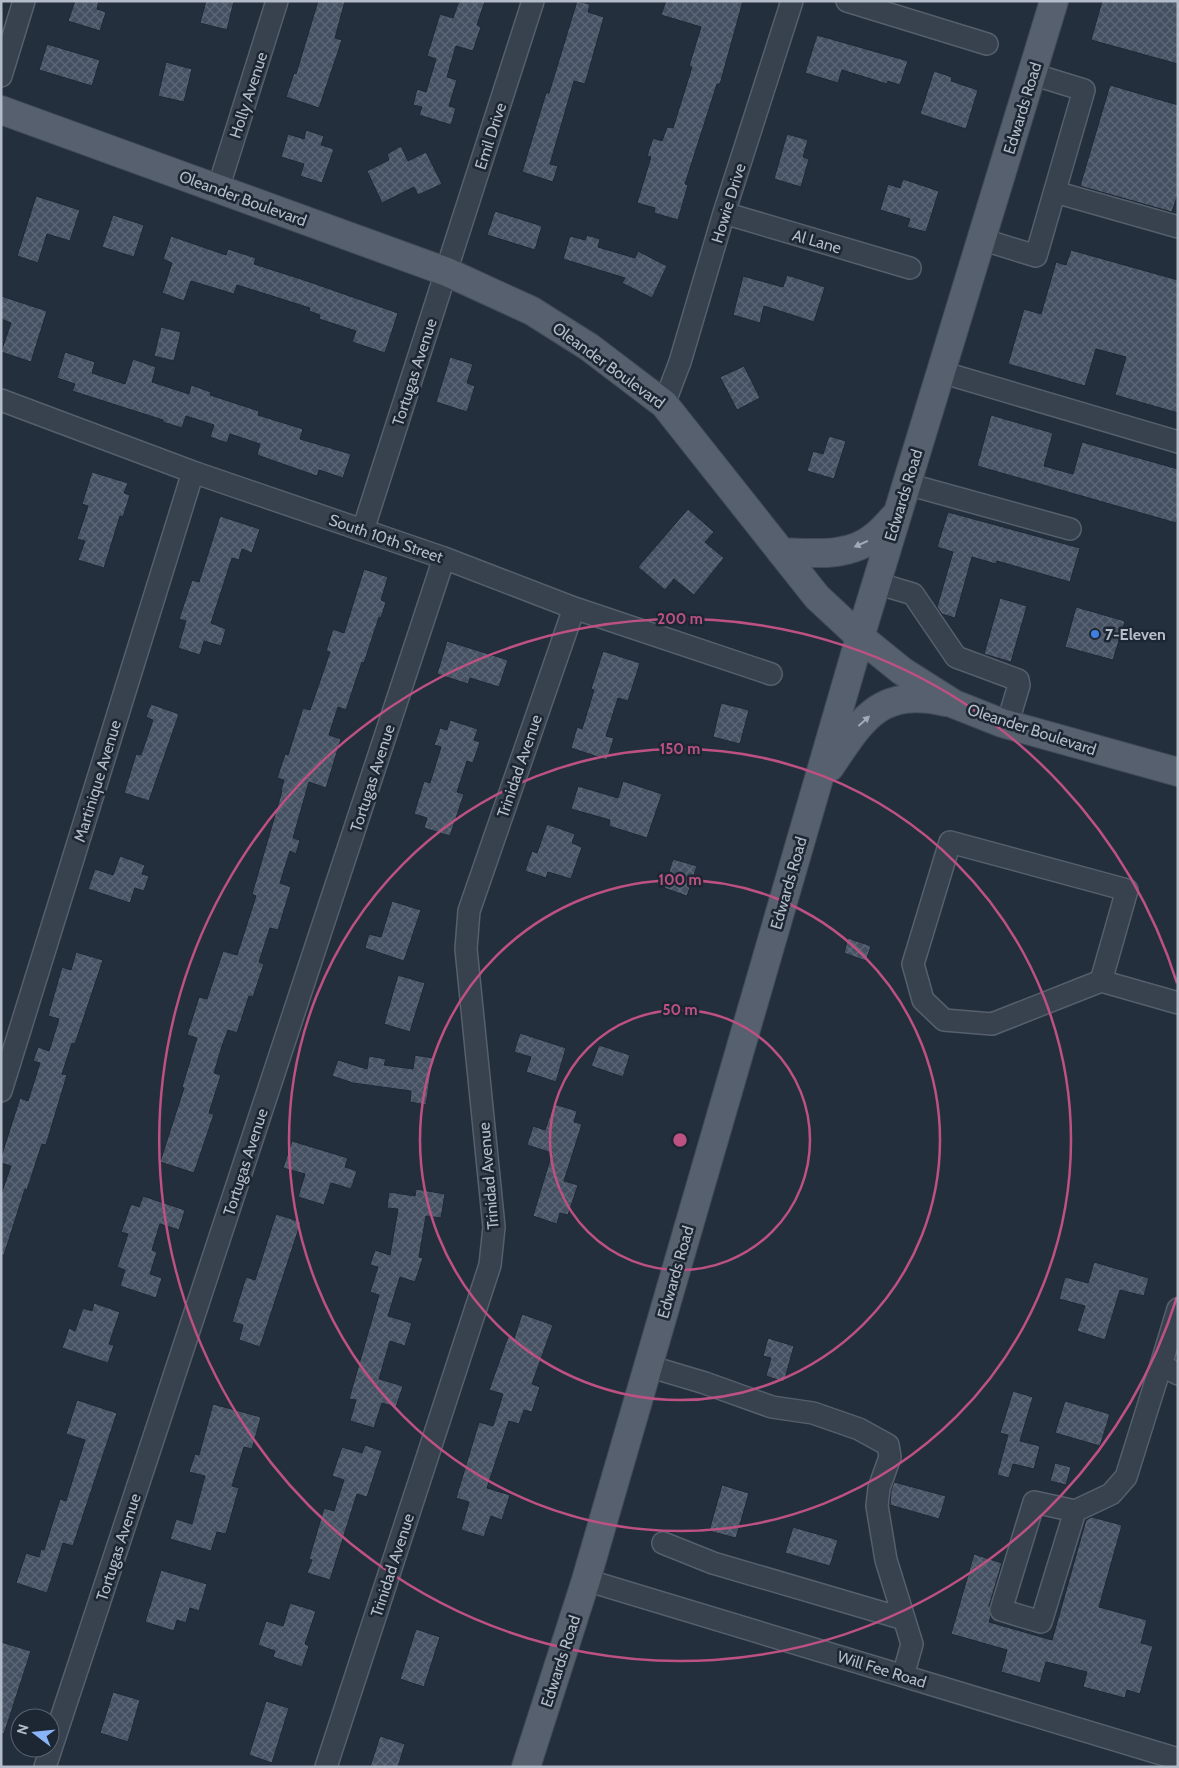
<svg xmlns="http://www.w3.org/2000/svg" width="1179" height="1768" viewBox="0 0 1179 1768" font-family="Cabin,sans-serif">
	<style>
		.building { fill: url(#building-cross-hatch); stroke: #1f2835 }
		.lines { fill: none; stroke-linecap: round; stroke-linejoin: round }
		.minor-casing { stroke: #565f6c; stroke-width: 24 }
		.major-casing { stroke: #414a57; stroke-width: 30 }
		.minor { stroke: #38414e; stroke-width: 21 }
		.major { stroke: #56606e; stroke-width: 28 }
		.oneway { fill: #a1aab7 }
		.ring { fill: none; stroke: #bd5182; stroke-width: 2.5 }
		.shop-dot { fill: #3f7fe0; stroke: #1d2633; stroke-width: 2 }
		.labels { text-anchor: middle; stroke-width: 5; stroke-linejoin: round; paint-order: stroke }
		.street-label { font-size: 16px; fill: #b4bcc9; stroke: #1d2633 }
		.poi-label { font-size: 16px; font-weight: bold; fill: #b4bcc9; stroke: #1d2633; text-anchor: start }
		.centre { fill: #bd5182; stroke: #1d2633; stroke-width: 2.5 }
		.ring-label { font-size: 15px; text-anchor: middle; font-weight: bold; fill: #bd5182; stroke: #1d2633; stroke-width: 5; stroke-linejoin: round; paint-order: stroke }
	</style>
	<defs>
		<pattern id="building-cross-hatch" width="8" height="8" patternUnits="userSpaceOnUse" patternTransform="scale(1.25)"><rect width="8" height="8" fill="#455162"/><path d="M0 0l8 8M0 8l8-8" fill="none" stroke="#5d6877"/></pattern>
	</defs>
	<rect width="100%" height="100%" fill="#242f3e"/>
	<path class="building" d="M 75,1 L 99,1 L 97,9 L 106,12 L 100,31 L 68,21 Z
		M 206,1 L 234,1 L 227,30 L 200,23 Z
		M 318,1 L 345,1 L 335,38 L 342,40 L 319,108 L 286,97 L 294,73 L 296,74 Z
		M 459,1 L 485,1 L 477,25 L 481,27 L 473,51 L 456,46 L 447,77 L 457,80 L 449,106 L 456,108 L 451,125 L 419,115 L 422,107 L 413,105 L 417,89 L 426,92 L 436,59 L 427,56 L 440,14 L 453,18 Z
		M 577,1 L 590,4 L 588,12 L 604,17 L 585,84 L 574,81 L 550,164 L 558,166 L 553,182 L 522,172 L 546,93 L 549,93 Z
		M 666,1 L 743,1 L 720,84 L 717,84 L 685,184 L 688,185 L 678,220 L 654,213 L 655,208 L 637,203 L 651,157 L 647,156 L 653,138 L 662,141 L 667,127 L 673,128 L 692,67 L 689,66 L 701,27 L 661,15 Z
		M 1102,1 L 1178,1 L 1178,64 L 1091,40 Z
		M 817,35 L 908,61 L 900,85 L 888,81 L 887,84 L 842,70 L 838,83 L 805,73 Z
		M 47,44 L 100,60 L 92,86 L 39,70 Z
		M 166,62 L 192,69 L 184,102 L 158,96 Z
		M 934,71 L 952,77 L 951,81 L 978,90 L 966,129 L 920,114 Z
		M 1110,85 L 1178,105 L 1178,194 L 1172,212 L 1080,186 Z
		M 306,130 L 324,136 L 321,145 L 334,149 L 322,183 L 300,176 L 304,164 L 281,157 L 288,134 L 304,139 Z
		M 787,134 L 808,140 L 803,157 L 809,159 L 801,187 L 774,179 Z
		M 401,146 L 408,161 L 426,152 L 442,184 L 418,195 L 414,187 L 382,203 L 367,171 L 389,160 L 387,154 Z
		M 903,179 L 939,191 L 926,232 L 907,227 L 910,219 L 880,210 L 888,184 L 900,188 Z
		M 36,196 L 80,210 L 70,241 L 47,234 L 38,263 L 17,256 Z
		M 495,211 L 542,226 L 535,250 L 487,235 Z
		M 113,215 L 144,225 L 134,257 L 102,247 Z
		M 587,235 L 600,239 L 598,247 L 635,258 L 638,251 L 667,266 L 652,298 L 622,283 L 625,278 L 563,259 L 570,236 L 585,240 Z
		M 171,236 L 226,255 L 228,249 L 256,258 L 254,264 L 307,281 L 398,313 L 385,353 L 352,342 L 356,331 L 319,319 L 320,315 L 309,311 L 310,308 L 237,285 L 234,294 L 191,281 L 184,301 L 162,293 L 172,263 L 163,259 Z
		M 1071,250 L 1178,280 L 1178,413 L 1115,395 L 1126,357 L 1096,349 L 1085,386 L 1008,364 L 1024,309 L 1041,314 L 1056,262 L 1066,265 Z
		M 787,275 L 825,287 L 814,322 L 764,306 L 760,323 L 733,315 L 743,276 L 783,287 Z
		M 1,296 L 47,311 L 31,362 L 1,352 L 11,323 L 1,319 Z
		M 161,327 L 181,332 L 174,361 L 154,356 Z
		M 65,352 L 95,362 L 92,373 L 125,384 L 133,359 L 156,367 L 152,382 L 189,394 L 191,385 L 211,392 L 210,395 L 259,411 L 258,415 L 303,429 L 300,439 L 351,454 L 343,478 L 319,470 L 317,476 L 257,455 L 260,444 L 230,434 L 227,443 L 210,437 L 214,425 L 186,416 L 182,428 L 163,422 L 163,420 L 72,391 L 75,384 L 57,378 Z
		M 450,357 L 473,364 L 467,383 L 475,386 L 467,412 L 436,402 Z
		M 744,366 L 760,398 L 737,410 L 720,377 Z
		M 991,415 L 1053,433 L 1044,466 L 1073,474 L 1082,442 L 1178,469 L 1178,516 L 1176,523 L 977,466 Z
		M 829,436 L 846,441 L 834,479 L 807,471 L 813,451 L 823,454 Z
		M 92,472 L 128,483 L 124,493 L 130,495 L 123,517 L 120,516 L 104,568 L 78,560 L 85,541 L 77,539 L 88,506 L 82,504 Z
		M 688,509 L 714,532 L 705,542 L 724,558 L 694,595 L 674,579 L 665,590 L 638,567 Z
		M 948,512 L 1080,548 L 1070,582 L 997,561 L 996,564 L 972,557 L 955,618 L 942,614 L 937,607 L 953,552 L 937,547 Z
		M 220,516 L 260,529 L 252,553 L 242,549 L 239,560 L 232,558 L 211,623 L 226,629 L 221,646 L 204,641 L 200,655 L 178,648 L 186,621 L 179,619 L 192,580 L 199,582 Z
		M 364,569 L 388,577 L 381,600 L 386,602 L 381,618 L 379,617 L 364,663 L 362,662 L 346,710 L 338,707 L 329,735 L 341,739 L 326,788 L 309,782 L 293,838 L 300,840 L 296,854 L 290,851 L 280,883 L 291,887 L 278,930 L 270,928 L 259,962 L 264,964 L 253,997 L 249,996 L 237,1033 L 228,1030 L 222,1046 L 214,1073 L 221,1075 L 209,1113 L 214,1114 L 194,1173 L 160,1162 L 184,1088 L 182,1087 L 197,1038 L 187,1035 L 199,997 L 207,999 L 223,951 L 237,955 L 256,896 L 252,894 L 282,791 L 281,791 L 284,780 L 277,778 L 285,754 L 288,755 L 303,708 L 310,710 L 330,652 L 326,651 L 333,629 L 344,633 Z
		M 1000,598 L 1027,606 L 1011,662 L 984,654 Z
		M 1076,607 L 1125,621 L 1113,660 L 1065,647 Z
		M 447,641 L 508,660 L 499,687 L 470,678 L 468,684 L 437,674 Z
		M 603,651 L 640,663 L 628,701 L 618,698 L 606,736 L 614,738 L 607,760 L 571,748 L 577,727 L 582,729 L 594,690 L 591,689 Z
		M 721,703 L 749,710 L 740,744 L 713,737 Z
		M 151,704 L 179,714 L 149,801 L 124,793 L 136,754 L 141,755 L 153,720 L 146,717 Z
		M 450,720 L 478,729 L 474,740 L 480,742 L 473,763 L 467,761 L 457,792 L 464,794 L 450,836 L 424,828 L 427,818 L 414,814 L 424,781 L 430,783 L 441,747 L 434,745 L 440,728 L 447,730 Z
		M 623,781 L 662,794 L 647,838 L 609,826 L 610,820 L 571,809 L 578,786 L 618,798 Z
		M 547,824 L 575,834 L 572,843 L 582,847 L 571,879 L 548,872 L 546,878 L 525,871 L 532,851 L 537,853 Z
		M 120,856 L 145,865 L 142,874 L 149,876 L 144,891 L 135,888 L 130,903 L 88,889 L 95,869 L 113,875 Z
		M 673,859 L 697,866 L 687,896 L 664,888 Z
		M 392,901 L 421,910 L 404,961 L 365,948 L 369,934 L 381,937 Z
		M 848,938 L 871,946 L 866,961 L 844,953 Z
		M 76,952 L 103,960 L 75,1044 L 72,1043 L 62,1074 L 67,1075 L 46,1145 L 42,1144 L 27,1190 L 25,1189 L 4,1255 L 1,1255 L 1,1194 L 11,1166 L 1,1163 L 1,1157 L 20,1098 L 28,1101 L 40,1063 L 33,1061 L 38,1047 L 49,1051 L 59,1019 L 48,1016 L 62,967 L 71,970 Z
		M 398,975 L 425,983 L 410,1032 L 384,1024 Z
		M 520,1033 L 566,1048 L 556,1082 L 526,1072 L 531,1057 L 514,1052 Z
		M 599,1045 L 630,1055 L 623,1077 L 591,1066 Z
		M 415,1055 L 433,1058 L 426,1105 L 410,1102 L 411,1091 L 353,1083 L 332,1076 L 338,1060 L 367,1069 L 369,1056 L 386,1059 L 384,1065 L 413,1069 Z
		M 554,1104 L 577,1111 L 574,1122 L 582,1124 L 564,1181 L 578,1185 L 568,1215 L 560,1213 L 557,1224 L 533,1216 L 552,1153 L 527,1145 L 533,1126 L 545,1130 Z
		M 292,1141 L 348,1158 L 345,1167 L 357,1171 L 351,1189 L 331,1183 L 324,1205 L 298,1197 L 305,1174 L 283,1168 Z
		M 416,1189 L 445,1194 L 441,1218 L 426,1216 L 419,1257 L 423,1258 L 415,1282 L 400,1277 L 388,1316 L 412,1323 L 405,1346 L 390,1341 L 379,1379 L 403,1386 L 396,1407 L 382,1403 L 374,1428 L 350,1421 L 356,1400 L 349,1399 L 379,1295 L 370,1292 L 378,1267 L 370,1265 L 375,1250 L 390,1255 L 398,1209 L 387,1208 L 389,1192 L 415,1196 Z
		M 143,1196 L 185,1210 L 179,1230 L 160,1224 L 152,1250 L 157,1252 L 150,1274 L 162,1278 L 156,1298 L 120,1286 L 125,1270 L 117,1267 L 128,1234 L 121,1232 L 131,1204 L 139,1207 Z
		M 276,1214 L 301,1222 L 260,1347 L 239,1340 L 243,1325 L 232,1322 L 246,1277 L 255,1280 Z
		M 1094,1262 L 1149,1278 L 1144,1296 L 1120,1290 L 1105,1340 L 1077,1331 L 1085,1306 L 1059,1299 L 1065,1277 L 1088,1283 Z
		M 94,1303 L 120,1312 L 109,1344 L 114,1345 L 108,1363 L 62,1348 L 69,1328 L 75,1331 L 83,1308 L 92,1311 Z
		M 522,1314 L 553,1325 L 532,1384 L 540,1387 L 532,1412 L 524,1410 L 519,1424 L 509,1421 L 487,1488 L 510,1495 L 502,1520 L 491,1516 L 484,1537 L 461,1530 L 469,1502 L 456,1498 L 479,1422 L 493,1426 L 503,1394 L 489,1390 L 508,1337 L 514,1339 Z
		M 768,1338 L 794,1346 L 784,1382 L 766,1376 L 771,1358 L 763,1356 Z
		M 1013,1391 L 1033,1397 L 1020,1441 L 1040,1446 L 1034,1469 L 1013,1464 L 1009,1478 L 997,1475 L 1008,1435 L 1000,1433 Z
		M 77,1400 L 117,1413 L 73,1546 L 63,1543 L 47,1593 L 16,1583 L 26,1553 L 39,1557 L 41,1549 L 44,1550 L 60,1499 L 66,1501 L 85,1440 L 66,1434 Z
		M 1065,1401 L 1110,1414 L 1100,1446 L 1055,1433 Z
		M 213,1404 L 261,1417 L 252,1449 L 244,1447 L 232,1486 L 239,1488 L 226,1534 L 217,1532 L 211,1551 L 170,1539 L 176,1519 L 192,1524 L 205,1476 L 189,1472 L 195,1454 L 199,1455 Z
		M 365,1445 L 382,1451 L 367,1497 L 357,1494 L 330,1580 L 307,1573 L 312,1560 L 309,1559 L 324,1508 L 334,1511 L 344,1480 L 332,1476 L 342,1447 L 362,1453 Z
		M 1055,1463 L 1071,1467 L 1066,1485 L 1050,1481 Z
		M 894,1482 L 946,1496 L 939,1519 L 890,1505 L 891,1491 Z
		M 722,1485 L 749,1493 L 736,1538 L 709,1531 Z
		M 1092,1517 L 1122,1525 L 1099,1607 L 1147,1620 L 1141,1643 L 1153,1646 L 1140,1694 L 1127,1690 L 1125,1698 L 1083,1687 L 1087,1672 L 1046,1662 L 1040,1683 L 1001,1672 L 1007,1650 L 951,1634 L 974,1554 L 1002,1563 L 989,1606 L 991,1616 L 989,1622 L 1052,1640 L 1086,1520 Z
		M 793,1527 L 838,1540 L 830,1566 L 785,1553 Z
		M 161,1570 L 207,1584 L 199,1611 L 190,1608 L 186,1623 L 177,1620 L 174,1631 L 145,1622 Z
		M 290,1603 L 316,1611 L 305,1644 L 309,1646 L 302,1667 L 273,1657 L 275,1651 L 258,1645 L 266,1621 L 283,1626 Z
		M 416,1629 L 440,1637 L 424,1687 L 400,1679 Z
		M 1,1642 L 31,1651 L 4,1734 L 1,1733 Z
		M 113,1692 L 140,1700 L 128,1742 L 100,1733 Z
		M 266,1701 L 289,1708 L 272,1763 L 249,1755 Z
		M 380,1736 L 405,1744 L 398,1767 L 370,1767 Z"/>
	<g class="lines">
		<g class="minor-casing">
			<path id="minor" d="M 847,1 L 987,44
				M 1,76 L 24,1
				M 218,189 L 277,1
				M 1055,192 L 1178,227
				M 724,213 L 910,268
				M 981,239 L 1036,256 L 1084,90 L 1032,74
				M 941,372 L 1178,442
				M 1,400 L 193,472 L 444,558 L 574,608 L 771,674
				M 664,404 L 680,362 L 724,213 L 792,1
				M 907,484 L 1070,529
				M 363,530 L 533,1
				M 876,583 L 913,594 L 956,657 L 1018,680 L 1019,685 L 1007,725
				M 1101,981 L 1127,890 L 950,842 L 913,964 L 923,1000 L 944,1020 L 992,1024 L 1101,981 L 1178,1003
				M 1,1091 L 193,472
				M 1178,1309 L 1161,1365 L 1178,1374
				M 648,1366 L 705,1383 L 772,1407 L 813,1413 L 859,1429 L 888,1445 L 890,1457 L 879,1488 L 877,1506 L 886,1560 L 912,1644 L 903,1676
				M 1075,1511 L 1034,1502 L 1001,1610 L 1041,1622 L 1075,1511 L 1111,1494 L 1126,1477 L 1161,1365
				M 663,1543 L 713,1563 L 904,1619
				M 586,1580 L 1178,1759
				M 45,1767 L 444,558
				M 326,1767 L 490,1265 L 494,1227 L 466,949 L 469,911 L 574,608"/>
		</g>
		<g class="major-casing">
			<path id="major" d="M 1,110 L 447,272 L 532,311 L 589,347 L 664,404 L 817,597 L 860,637 L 902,671 L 954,704 L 1002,723 L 1178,772
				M 781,552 C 811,553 850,558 875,536 C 883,530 890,521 897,514
				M 830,767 C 863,718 880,687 946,702
				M 526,1767 L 586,1580 L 860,637 L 1054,1"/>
		</g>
		<use href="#minor" class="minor"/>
		<use href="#major" class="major"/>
	</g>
	<defs><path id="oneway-solid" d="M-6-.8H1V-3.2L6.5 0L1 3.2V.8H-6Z" transform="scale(1.25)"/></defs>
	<g class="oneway">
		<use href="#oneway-solid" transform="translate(861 544) rotate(156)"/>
		<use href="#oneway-solid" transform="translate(864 721) rotate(-42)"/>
	</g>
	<g class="ring">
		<circle cx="680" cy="1140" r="130"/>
		<circle cx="680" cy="1140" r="260"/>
		<circle cx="680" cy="1140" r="391"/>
		<path d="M1177 1297A521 521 0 1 1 1177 983"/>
	</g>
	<circle class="shop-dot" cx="1095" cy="634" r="5"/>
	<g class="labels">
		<g class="street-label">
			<text transform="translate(248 95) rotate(-72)" y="6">Holly Avenue</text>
			<text transform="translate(1022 108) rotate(-73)" y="6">Edwards Road</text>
			<text transform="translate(490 136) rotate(-72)" y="6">Emil Drive</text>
			<text transform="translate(243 198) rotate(20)" y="6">Oleander Boulevard</text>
			<text transform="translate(728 203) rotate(-73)" y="6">Howie Drive</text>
			<text transform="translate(817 241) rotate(16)" y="6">Al Lane</text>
			<text transform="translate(609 365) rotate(36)" y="6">Oleander Boulevard</text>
			<text transform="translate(414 372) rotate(-72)" y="6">Tortugas Avenue</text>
			<text transform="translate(903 495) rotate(-73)" y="6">Edwards Road</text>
			<text transform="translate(386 538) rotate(19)" y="6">South 10th Street</text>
			<text transform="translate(1032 729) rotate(18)" y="6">Oleander Boulevard</text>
			<text transform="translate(519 766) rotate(-71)" y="6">Trinidad Avenue</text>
			<text transform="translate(372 778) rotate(-72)" y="6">Tortugas Avenue</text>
			<text transform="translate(97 781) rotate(-73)" y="6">Martinique Avenue</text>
			<text transform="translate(788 883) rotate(-74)" y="6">Edwards Road</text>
			<text transform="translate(245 1162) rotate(-72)" y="6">Tortugas Avenue</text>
			<text transform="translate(488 1176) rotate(-95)" y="6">Trinidad Avenue</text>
			<text transform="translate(675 1272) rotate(-74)" y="6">Edwards Road</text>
			<text transform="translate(118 1547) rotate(-72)" y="6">Tortugas Avenue</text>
			<text transform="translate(392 1565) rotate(-72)" y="6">Trinidad Avenue</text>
			<text transform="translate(560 1661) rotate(-72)" y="6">Edwards Road</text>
			<text transform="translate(882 1669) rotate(17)" y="6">Will Fee Road</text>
		</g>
		<g class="poi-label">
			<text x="1105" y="640">7-Eleven</text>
		</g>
	</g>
	<circle cx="680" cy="1140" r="8" class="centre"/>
	<g class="ring-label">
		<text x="680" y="624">200 m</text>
		<text x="680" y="754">150 m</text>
		<text x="680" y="885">100 m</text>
		<text x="680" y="1015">50 m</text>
	</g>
	<rect width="1179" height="1768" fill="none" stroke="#b4bcc9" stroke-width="5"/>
	<g transform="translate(35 1733) rotate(286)"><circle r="24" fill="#1d2633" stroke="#59626f"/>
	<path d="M0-4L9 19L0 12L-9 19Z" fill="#8ab4f8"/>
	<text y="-8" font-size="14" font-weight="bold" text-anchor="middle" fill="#b4bcc9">N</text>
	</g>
</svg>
